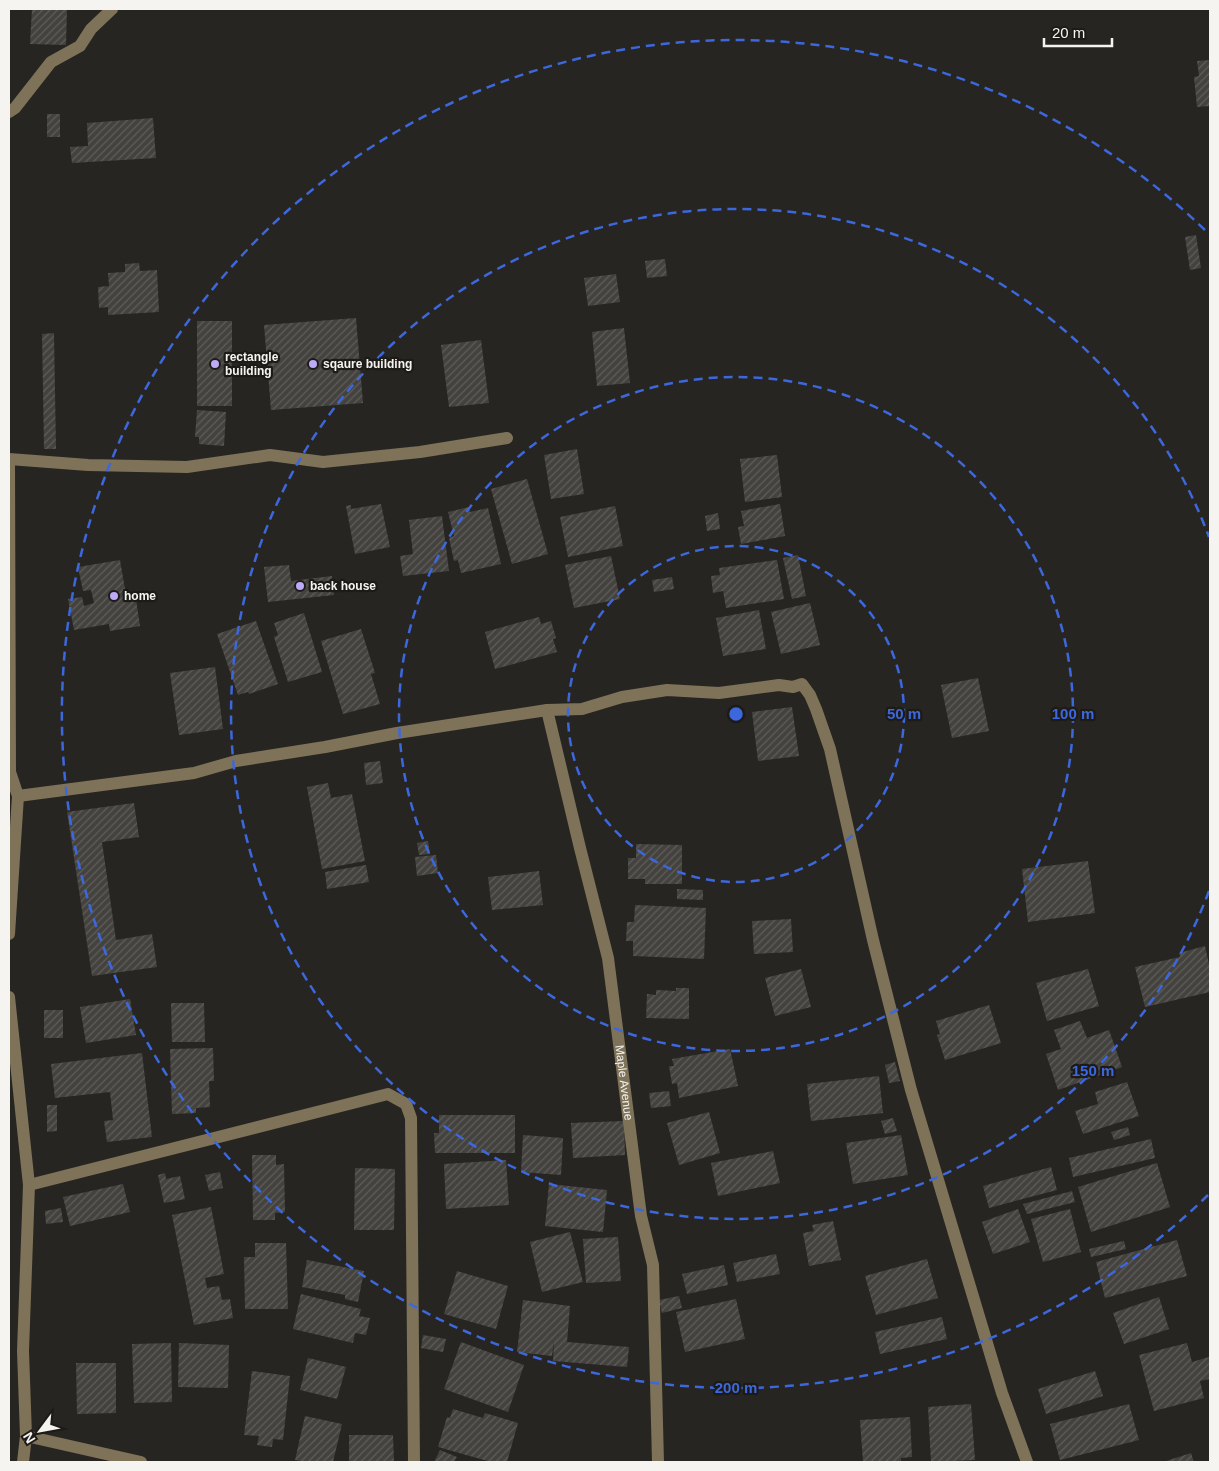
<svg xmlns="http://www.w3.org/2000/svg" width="1219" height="1471" viewBox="0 0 1219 1471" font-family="Helvetica,sans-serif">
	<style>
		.building { fill: url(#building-hatch) }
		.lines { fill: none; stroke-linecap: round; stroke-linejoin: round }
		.minor { stroke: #7e7258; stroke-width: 12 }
		.ring { fill: none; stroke: #3d67dc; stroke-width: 2.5; stroke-dasharray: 9 6 }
		.poi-dot { fill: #bcaaf6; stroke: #1d1b17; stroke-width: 2 }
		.labels { text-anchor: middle; stroke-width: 4.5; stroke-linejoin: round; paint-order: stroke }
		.poi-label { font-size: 12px; font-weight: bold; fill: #f5f4f1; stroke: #1d1b17; text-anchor: start }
		.street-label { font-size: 12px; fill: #f5f4f1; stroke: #1d1b17 }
		.centre { fill: #3d67dc; stroke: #1d1b17; stroke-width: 2.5 }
		.ring-label { font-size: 15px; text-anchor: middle; font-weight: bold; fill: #3d67dc; stroke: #1d1b17; stroke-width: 4.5; stroke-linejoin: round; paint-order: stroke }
	</style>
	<defs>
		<pattern id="building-hatch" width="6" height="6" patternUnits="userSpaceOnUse" patternTransform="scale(1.25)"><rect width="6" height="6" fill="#44423e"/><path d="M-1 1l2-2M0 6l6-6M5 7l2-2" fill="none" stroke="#605e5a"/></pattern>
	</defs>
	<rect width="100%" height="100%" fill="#272521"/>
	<path class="building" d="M 32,9 L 67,9 L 66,45 L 30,44 Z
		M 1210,60 L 1210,106 L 1197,107 L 1194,77 L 1199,76 L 1197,61 Z
		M 47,114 L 60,114 L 60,137 L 47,137 Z
		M 153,118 L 156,158 L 72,163 L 70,147 L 88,146 L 87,123 Z
		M 1196,235 L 1201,268 L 1190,270 L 1185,237 Z
		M 665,259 L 667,276 L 647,278 L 645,261 Z
		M 139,263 L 140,271 L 157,270 L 159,312 L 108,315 L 108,307 L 99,308 L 98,287 L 109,286 L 108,273 L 125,272 L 125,264 Z
		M 616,274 L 620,302 L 588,306 L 584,278 Z
		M 356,318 L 363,403 L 271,410 L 264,325 Z
		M 197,321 L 232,321 L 232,406 L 197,406 Z
		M 624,328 L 630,383 L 597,386 L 592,332 Z
		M 54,333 L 56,449 L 44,449 L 42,334 Z
		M 481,340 L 489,403 L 449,407 L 441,345 Z
		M 197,410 L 226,412 L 224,446 L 199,444 L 199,437 L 195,437 Z
		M 577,449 L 584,494 L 551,499 L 544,455 Z
		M 777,455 L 782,497 L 745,502 L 740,459 Z
		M 527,479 L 548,554 L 512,564 L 491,489 Z
		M 381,504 L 390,547 L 355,554 L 346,506 L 351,505 L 351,509 Z
		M 780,504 L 785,536 L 741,544 L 738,527 L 744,526 L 741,511 Z
		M 615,506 L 623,546 L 568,557 L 560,517 Z
		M 469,507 L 470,512 L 488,508 L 501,564 L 461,573 L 458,560 L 454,561 L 449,538 L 454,536 L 448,512 Z
		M 718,513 L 720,529 L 707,531 L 705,516 Z
		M 442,516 L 449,571 L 403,576 L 400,556 L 413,554 L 409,520 Z
		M 798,555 L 806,596 L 792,599 L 783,558 Z
		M 611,556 L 620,599 L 574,608 L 565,565 Z
		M 120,560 L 126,595 L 135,593 L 140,626 L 110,631 L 109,624 L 74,630 L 68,599 L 82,597 L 84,606 L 94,603 L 91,590 L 83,591 L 78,567 Z
		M 777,560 L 784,599 L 726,608 L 723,591 L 713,593 L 711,576 L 720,575 L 719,568 Z
		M 289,565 L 291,581 L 332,576 L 334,595 L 268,602 L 264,567 Z
		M 672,577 L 674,589 L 654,592 L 652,580 Z
		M 810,603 L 820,645 L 781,654 L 771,612 Z
		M 759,610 L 766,649 L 723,656 L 716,618 Z
		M 304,613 L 322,672 L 288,682 L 274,637 L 278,635 L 274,623 Z
		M 539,617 L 541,624 L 551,621 L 556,638 L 553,639 L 557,652 L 495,669 L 485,632 Z
		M 256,621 L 278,684 L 249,694 L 248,692 L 238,695 L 217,634 Z
		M 361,629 L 375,673 L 371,674 L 380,704 L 343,714 L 321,641 Z
		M 215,667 L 223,729 L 179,735 L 170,673 Z
		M 978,678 L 989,731 L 952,738 L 941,685 Z
		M 792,707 L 799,756 L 758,761 L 752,712 Z
		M 380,761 L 383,783 L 366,785 L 364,763 Z
		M 328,783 L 331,798 L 352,794 L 365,861 L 322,869 L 307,787 Z
		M 134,803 L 139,837 L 102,842 L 116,940 L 152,934 L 157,967 L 92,976 L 67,812 Z
		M 428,841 L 430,854 L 419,855 L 417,843 Z
		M 636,844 L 682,845 L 682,884 L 645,884 L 645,879 L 628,879 L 628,858 L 636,858 Z
		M 436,855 L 438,873 L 417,876 L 415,857 Z
		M 1088,861 L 1095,913 L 1028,922 L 1022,869 Z
		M 366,865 L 369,882 L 327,889 L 325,872 Z
		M 539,871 L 543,905 L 492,910 L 488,877 Z
		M 677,889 L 703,890 L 703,900 L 677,899 Z
		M 635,905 L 706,908 L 704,959 L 633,956 L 633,941 L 626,941 L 627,922 L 634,922 Z
		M 791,919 L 793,952 L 754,954 L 752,921 Z
		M 1205,946 L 1210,969 L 1210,992 L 1145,1007 L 1135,967 L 1180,957 L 1179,953 Z
		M 801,969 L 811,1007 L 775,1016 L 765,978 Z
		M 1088,969 L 1099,1006 L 1047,1021 L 1036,983 Z
		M 676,988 L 689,988 L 689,1019 L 646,1018 L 647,994 L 656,995 L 656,990 L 676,991 Z
		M 130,999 L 136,1035 L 86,1043 L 80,1007 Z
		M 171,1003 L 204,1003 L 205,1042 L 172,1042 Z
		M 989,1005 L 1001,1043 L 945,1060 L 937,1035 L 940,1034 L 936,1021 Z
		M 44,1010 L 63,1010 L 63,1038 L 44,1038 Z
		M 1080,1021 L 1087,1038 L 1109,1030 L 1122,1067 L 1058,1090 L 1046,1054 L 1061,1049 L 1054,1030 Z
		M 213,1048 L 214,1081 L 209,1081 L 210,1107 L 196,1108 L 196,1113 L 172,1114 L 170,1049 Z
		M 730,1049 L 738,1086 L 679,1098 L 677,1083 L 672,1084 L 669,1066 L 674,1066 L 672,1059 Z
		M 142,1053 L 152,1137 L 107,1142 L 104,1121 L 113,1120 L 110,1092 L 55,1098 L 51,1064 Z
		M 895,1062 L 900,1081 L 889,1083 L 885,1065 Z
		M 879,1076 L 883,1113 L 811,1121 L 807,1084 Z
		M 1127,1082 L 1139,1116 L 1083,1134 L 1075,1111 L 1098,1104 L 1095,1092 Z
		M 669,1091 L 671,1106 L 651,1108 L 649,1093 Z
		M 47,1105 L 57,1105 L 57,1131 L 47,1132 Z
		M 709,1112 L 720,1153 L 679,1165 L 667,1123 Z
		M 439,1115 L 515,1115 L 515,1153 L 435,1153 L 434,1133 L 439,1133 Z
		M 893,1118 L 897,1131 L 885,1134 L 881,1121 Z
		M 624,1121 L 625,1155 L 573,1158 L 571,1123 Z
		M 1128,1127 L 1130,1135 L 1114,1140 L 1111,1132 Z
		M 523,1135 L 563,1138 L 561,1175 L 521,1172 Z
		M 901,1135 L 908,1175 L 853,1184 L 846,1143 Z
		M 1151,1139 L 1155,1158 L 1073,1177 L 1069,1158 Z
		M 773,1151 L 780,1183 L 718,1196 L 711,1163 Z
		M 252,1155 L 276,1155 L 276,1165 L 284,1164 L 285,1212 L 275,1213 L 275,1220 L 253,1220 Z
		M 506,1160 L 509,1205 L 446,1209 L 444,1164 Z
		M 1157,1163 L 1170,1207 L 1091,1232 L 1078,1187 Z
		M 1051,1167 L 1057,1190 L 989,1208 L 983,1186 Z
		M 355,1168 L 395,1169 L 394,1230 L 354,1230 Z
		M 220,1172 L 223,1188 L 209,1191 L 205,1175 Z
		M 165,1173 L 166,1179 L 180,1176 L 185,1199 L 164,1203 L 158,1175 Z
		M 123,1184 L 130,1212 L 70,1226 L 63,1197 Z
		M 549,1184 L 607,1190 L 603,1232 L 545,1226 Z
		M 1072,1191 L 1075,1202 L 1027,1214 L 1023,1204 Z
		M 211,1207 L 224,1274 L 205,1278 L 207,1288 L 219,1286 L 222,1300 L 230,1299 L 233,1318 L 194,1325 L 172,1215 Z
		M 61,1208 L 63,1222 L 46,1224 L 45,1211 Z
		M 1018,1209 L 1030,1242 L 993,1254 L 982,1222 Z
		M 1070,1209 L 1081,1252 L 1043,1262 L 1031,1219 Z
		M 833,1221 L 841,1260 L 809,1266 L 803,1233 L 814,1231 L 812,1225 Z
		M 570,1232 L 583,1282 L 542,1292 L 530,1242 Z
		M 618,1237 L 621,1281 L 586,1283 L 583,1239 Z
		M 1177,1240 L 1187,1276 L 1105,1298 L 1096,1262 Z
		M 1124,1241 L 1126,1249 L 1091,1257 L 1089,1249 Z
		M 255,1243 L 286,1243 L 288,1309 L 245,1309 L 244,1257 L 255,1257 Z
		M 776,1254 L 780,1274 L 737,1282 L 733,1263 Z
		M 927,1259 L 938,1298 L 876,1315 L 865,1276 Z
		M 307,1260 L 364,1271 L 358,1302 L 345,1299 L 345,1295 L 302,1287 Z
		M 724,1265 L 728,1285 L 687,1294 L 682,1274 Z
		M 457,1271 L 508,1286 L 496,1329 L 444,1314 Z
		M 301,1294 L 361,1309 L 359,1316 L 370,1318 L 366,1335 L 355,1333 L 353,1343 L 293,1329 Z
		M 679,1296 L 682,1308 L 662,1313 L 659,1300 Z
		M 1159,1297 L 1169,1329 L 1124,1344 L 1113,1313 Z
		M 736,1299 L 745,1339 L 685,1352 L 676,1312 Z
		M 523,1300 L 570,1306 L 567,1342 L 629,1347 L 627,1367 L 553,1361 L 554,1340 L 552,1356 L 517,1352 Z
		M 942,1317 L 947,1339 L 880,1354 L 875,1332 Z
		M 423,1335 L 446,1339 L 443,1352 L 421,1348 Z
		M 461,1342 L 524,1365 L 508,1412 L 444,1389 Z
		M 171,1343 L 172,1402 L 134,1403 L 132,1344 Z
		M 179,1343 L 229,1345 L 228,1388 L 178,1387 Z
		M 1187,1343 L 1192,1362 L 1209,1357 L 1210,1379 L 1200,1381 L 1204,1398 L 1154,1411 L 1139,1355 Z
		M 308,1358 L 346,1367 L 337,1399 L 300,1390 Z
		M 76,1363 L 116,1363 L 116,1413 L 77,1414 Z
		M 252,1371 L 290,1376 L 283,1440 L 273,1439 L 272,1447 L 257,1445 L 259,1436 L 244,1435 Z
		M 1095,1371 L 1103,1396 L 1046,1414 L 1038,1389 Z
		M 971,1404 L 975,1460 L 931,1462 L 928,1407 Z
		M 1129,1404 L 1139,1440 L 1060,1460 L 1050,1424 Z
		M 453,1409 L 483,1418 L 485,1413 L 518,1423 L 507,1462 L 491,1462 L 438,1447 L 447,1417 L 450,1418 Z
		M 305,1416 L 342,1424 L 333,1462 L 306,1462 L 295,1460 Z
		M 910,1417 L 912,1457 L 901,1458 L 901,1462 L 863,1462 L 860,1420 Z
		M 349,1435 L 393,1435 L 394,1462 L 349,1462 Z
		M 440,1450 L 457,1457 L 454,1462 L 434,1462 Z
		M 1191,1453 L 1194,1462 L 1163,1462 Z"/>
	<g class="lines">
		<g class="minor">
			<path d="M 9,112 L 15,108 L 51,62 L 80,46 L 91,29 L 112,9"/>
			<path d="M 9,459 L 88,465 L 187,467 L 270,455 L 323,462 L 420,452 L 507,438"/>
			<path d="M 9,461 L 10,772 L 18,796 L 9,934"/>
			<path id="s1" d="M 547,710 L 580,848 L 608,958 L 641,1216 L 653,1265 L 658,1462"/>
			<path d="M 18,796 L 194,773 L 236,761 L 325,747 L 397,733 L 547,710 L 582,709 L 622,697 L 667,690 L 719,693 L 779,685 L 793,687 L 802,684 L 810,695 L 816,709 L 830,749 L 873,940 L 911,1090 L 1002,1393 L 1027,1462"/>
			<path d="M 9,997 L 29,1185 L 23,1351 L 26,1436 L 23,1462"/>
			<path d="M 29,1185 L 388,1094 L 406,1104 L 411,1118 L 414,1462"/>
			<path d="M 26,1436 L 141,1462"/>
		</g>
	</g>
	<g class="ring">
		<circle cx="736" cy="714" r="168"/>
		<circle cx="736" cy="714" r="337"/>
		<path d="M1209 891A505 505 0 1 1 1209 537"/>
		<path d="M1208 1195A674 674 0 1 1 1208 233"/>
	</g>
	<g class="poi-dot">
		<circle cx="215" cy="364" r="5"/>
		<circle cx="313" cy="364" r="5"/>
		<circle cx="300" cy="586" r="5"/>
		<circle cx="114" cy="596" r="5"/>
	</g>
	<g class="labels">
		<g class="poi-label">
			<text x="225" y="361">rectangle<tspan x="225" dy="14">building</tspan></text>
			<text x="323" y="368">sqaure building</text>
			<text x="310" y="590">back house</text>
			<text x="124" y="600">home</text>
		</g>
		<g class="street-label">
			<text dy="4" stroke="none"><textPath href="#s1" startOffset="381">Maple Avenue</textPath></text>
		</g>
	</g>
	<circle cx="736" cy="714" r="8" class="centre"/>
	<g class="ring-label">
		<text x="904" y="719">50 m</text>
		<text x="1073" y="719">100 m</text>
		<text x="1093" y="1076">150 m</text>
		<text x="736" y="1393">200 m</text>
	</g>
	<rect width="1219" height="1471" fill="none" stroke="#f5f4f1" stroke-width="20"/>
	<g transform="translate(40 1431) rotate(238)" stroke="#1d1b17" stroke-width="4" paint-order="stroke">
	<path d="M0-4L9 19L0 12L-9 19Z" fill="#f5f4f1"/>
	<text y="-8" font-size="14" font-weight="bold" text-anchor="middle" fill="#f5f4f1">N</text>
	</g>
	<path d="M1044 38v8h68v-8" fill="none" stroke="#f5f4f1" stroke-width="2.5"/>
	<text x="1052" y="38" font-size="15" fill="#f5f4f1" stroke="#1d1b17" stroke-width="4" paint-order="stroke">20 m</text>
</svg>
